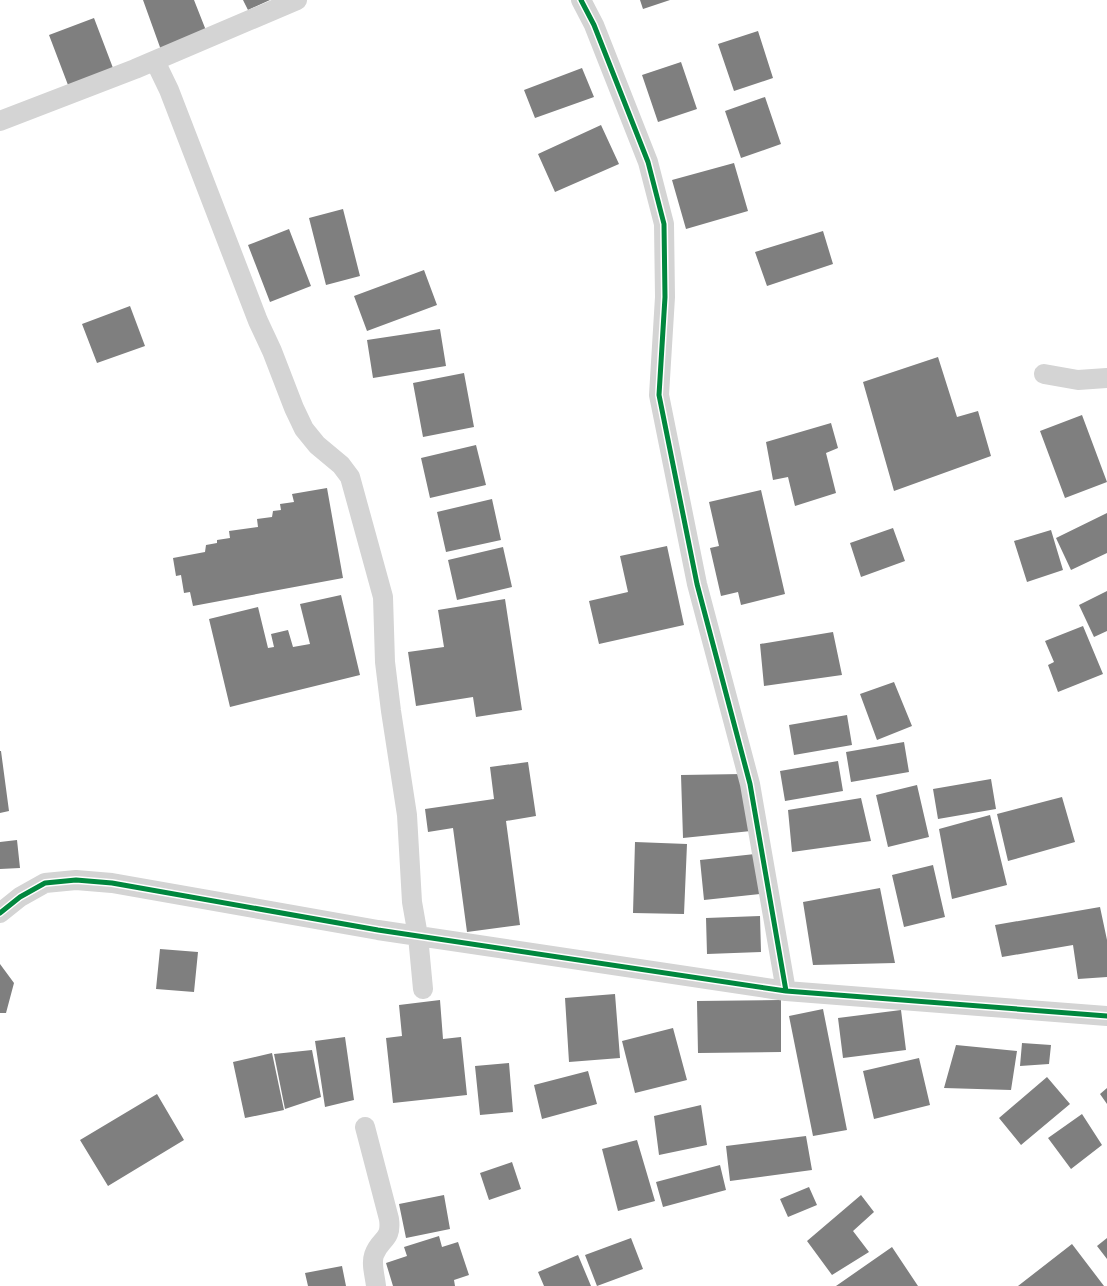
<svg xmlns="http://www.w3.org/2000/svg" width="1107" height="1286" viewBox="0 0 1107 1286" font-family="'Space Grotesk',sans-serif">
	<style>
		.building { fill: #7f7f7f }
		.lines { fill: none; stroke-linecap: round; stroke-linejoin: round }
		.street { stroke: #d4d4d4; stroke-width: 20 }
		.cycleway-casing { stroke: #fff; stroke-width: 8 }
		.cycleway { stroke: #00873e; stroke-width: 5 }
	</style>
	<rect width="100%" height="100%" fill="#fff"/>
	<path class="building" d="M 143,0 L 194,0 L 207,33 L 161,50 Z
		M 243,0 L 270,0 L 248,10 Z
		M 640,0 L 670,0 L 643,9 Z
		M 94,18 L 113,68 L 68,85 L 49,35 Z
		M 758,31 L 773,78 L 734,91 L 718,44 Z
		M 681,62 L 697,109 L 658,122 L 642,75 Z
		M 582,68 L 594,97 L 535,118 L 524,90 Z
		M 765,97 L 781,144 L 741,158 L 725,111 Z
		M 601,125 L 619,164 L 555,192 L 538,154 Z
		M 734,163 L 748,211 L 686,229 L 672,180 Z
		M 343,209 L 360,276 L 326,285 L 309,218 Z
		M 289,229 L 311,286 L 270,302 L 248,245 Z
		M 823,231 L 833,264 L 767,286 L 755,252 Z
		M 424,270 L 437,305 L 367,331 L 354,296 Z
		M 130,306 L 145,346 L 97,363 L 82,324 Z
		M 440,329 L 446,366 L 373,378 L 367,340 Z
		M 938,357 L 957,417 L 978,411 L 991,456 L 894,491 L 863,382 Z
		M 464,373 L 474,427 L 423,437 L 413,383 Z
		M 1082,415 L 1107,482 L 1065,498 L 1040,431 Z
		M 831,423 L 838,448 L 826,453 L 836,493 L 795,506 L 788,477 L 773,480 L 766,442 Z
		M 476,445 L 486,485 L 430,498 L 421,458 Z
		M 327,488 L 343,578 L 193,606 L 190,592 L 184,593 L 181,575 L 176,576 L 173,558 L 205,552 L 206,545 L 217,543 L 217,540 L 230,538 L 229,531 L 258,527 L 257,519 L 272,517 L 273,511 L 281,510 L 280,504 L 294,502 L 292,494 Z
		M 761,490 L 785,594 L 741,605 L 738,592 L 721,596 L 710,548 L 719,546 L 709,502 Z
		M 492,499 L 501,540 L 446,552 L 437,512 Z
		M 1107,513 L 1107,553 L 1071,570 L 1056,538 Z
		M 893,528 L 905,561 L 861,577 L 850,543 Z
		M 1051,530 L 1063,570 L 1027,582 L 1014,541 Z
		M 667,546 L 684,625 L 599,644 L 589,601 L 628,592 L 620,556 Z
		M 503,547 L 512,587 L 457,600 L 448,560 Z
		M 1107,591 L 1107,631 L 1094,637 L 1079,605 Z
		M 341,595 L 360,675 L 230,707 L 209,619 L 258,607 L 268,648 L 274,647 L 271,634 L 288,630 L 293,647 L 310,644 L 300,604 Z
		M 505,599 L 522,710 L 476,717 L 473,697 L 416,706 L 408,652 L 444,647 L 438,610 Z
		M 1083,626 L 1103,674 L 1058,692 L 1048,665 L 1054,662 L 1045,641 Z
		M 833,632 L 842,675 L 764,686 L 760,644 Z
		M 894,682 L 912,726 L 877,740 L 860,694 Z
		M 847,715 L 852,745 L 794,755 L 789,725 Z
		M 904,742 L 909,772 L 851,782 L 846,752 Z
		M 0,751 L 1,751 L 9,811 L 0,813 Z
		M 838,761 L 843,791 L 785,801 L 780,771 Z
		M 528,762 L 536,816 L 506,821 L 520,925 L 467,932 L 453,828 L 428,832 L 425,809 L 494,799 L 490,767 Z
		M 743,774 L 751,831 L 683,838 L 681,775 Z
		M 991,779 L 996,809 L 938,819 L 933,789 Z
		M 917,785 L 929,837 L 888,847 L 876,795 Z
		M 1062,797 L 1075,842 L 1008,861 L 997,814 Z
		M 861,798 L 871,841 L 792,852 L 788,810 Z
		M 990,815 L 1007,885 L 952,899 L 939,829 Z
		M 17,840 L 20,868 L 0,869 L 0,842 Z
		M 635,842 L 687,844 L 684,914 L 633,913 Z
		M 755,854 L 760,894 L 704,900 L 700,860 Z
		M 933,865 L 945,917 L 904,927 L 892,875 Z
		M 880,888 L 895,963 L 813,965 L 803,902 Z
		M 1100,907 L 1107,940 L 1107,977 L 1078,979 L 1073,945 L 1002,957 L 995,925 Z
		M 760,916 L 761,952 L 707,954 L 706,918 Z
		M 160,949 L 198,952 L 194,992 L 156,989 Z
		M 0,964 L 14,983 L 6,1013 L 0,1013 Z
		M 615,994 L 620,1058 L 569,1062 L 565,998 Z
		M 440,1000 L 443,1039 L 461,1037 L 467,1095 L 393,1103 L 386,1038 L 402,1036 L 399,1005 Z
		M 781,1000 L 781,1052 L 698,1053 L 697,1001 Z
		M 823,1009 L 847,1130 L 813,1136 L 789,1016 Z
		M 901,1010 L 906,1050 L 843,1058 L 838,1018 Z
		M 673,1028 L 687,1080 L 635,1093 L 622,1041 Z
		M 345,1037 L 354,1100 L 325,1107 L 315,1041 Z
		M 1022,1043 L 1051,1045 L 1049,1064 L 1020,1066 Z
		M 956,1045 L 1017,1051 L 1011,1090 L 944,1088 Z
		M 312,1050 L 321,1097 L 285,1109 L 274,1054 Z
		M 272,1053 L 284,1110 L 245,1118 L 233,1062 Z
		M 919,1058 L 930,1105 L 874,1119 L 863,1071 Z
		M 509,1063 L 513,1112 L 480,1115 L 475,1066 Z
		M 588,1071 L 597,1104 L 542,1119 L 534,1085 Z
		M 1047,1077 L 1070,1104 L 1021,1145 L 999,1118 Z
		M 1107,1088 L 1107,1104 L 1100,1094 Z
		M 157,1094 L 184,1140 L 108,1186 L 80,1140 Z
		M 701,1105 L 707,1145 L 659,1155 L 654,1116 Z
		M 1082,1114 L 1102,1145 L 1071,1169 L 1048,1138 Z
		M 806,1136 L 812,1170 L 730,1181 L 726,1146 Z
		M 637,1140 L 655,1201 L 618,1211 L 602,1149 Z
		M 512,1162 L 521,1189 L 489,1200 L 480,1173 Z
		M 720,1165 L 726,1190 L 663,1207 L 656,1182 Z
		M 809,1187 L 817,1205 L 788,1217 L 780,1199 Z
		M 444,1195 L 450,1229 L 406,1238 L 399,1204 Z
		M 861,1195 L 874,1212 L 853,1231 L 869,1252 L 832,1275 L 807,1241 Z
		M 439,1236 L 442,1247 L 458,1242 L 469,1275 L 454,1280 L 455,1286 L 393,1286 L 386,1263 L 407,1256 L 404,1247 Z
		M 631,1238 L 643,1269 L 597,1286 L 585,1255 Z
		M 1107,1238 L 1107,1259 L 1097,1246 Z
		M 1072,1244 L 1104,1286 L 1018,1286 Z
		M 892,1247 L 918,1286 L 836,1286 Z
		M 578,1255 L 591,1286 L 544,1286 L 538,1272 Z
		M 342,1266 L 346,1286 L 308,1286 L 305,1273 Z"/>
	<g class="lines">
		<path class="street" d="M 581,0 L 594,25 L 648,162 L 664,224 L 665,297 L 659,395 L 697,584 L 750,784 L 786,991
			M 155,61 L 169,90 L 258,321 L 272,351 L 294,408 L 304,429 L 317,445 L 341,465 L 350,477 L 383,597 L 385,662 L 391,711 L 407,815 L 412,902 L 418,936 L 423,989
			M 0,121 L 135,69 L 297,0
			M 1044,374 L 1078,380 L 1107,378
			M 0,913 L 20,897 L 45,883 L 76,880 L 112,883 L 378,930 L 786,991 L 1107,1016
			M 365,1127 L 389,1219 C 392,1241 380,1238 374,1255 C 371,1264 375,1276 376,1286"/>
		<g class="cycleway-casing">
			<path id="cycleway" d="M 581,0 L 594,25 L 648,162 L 664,224 L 665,297 L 659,395 L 697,584 L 750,784 L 786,991
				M 0,913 L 20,897 L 45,883 L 76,880 L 112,883 L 378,930 L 786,991 L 1107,1016"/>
		</g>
		<use href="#cycleway" class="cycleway"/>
	</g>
</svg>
